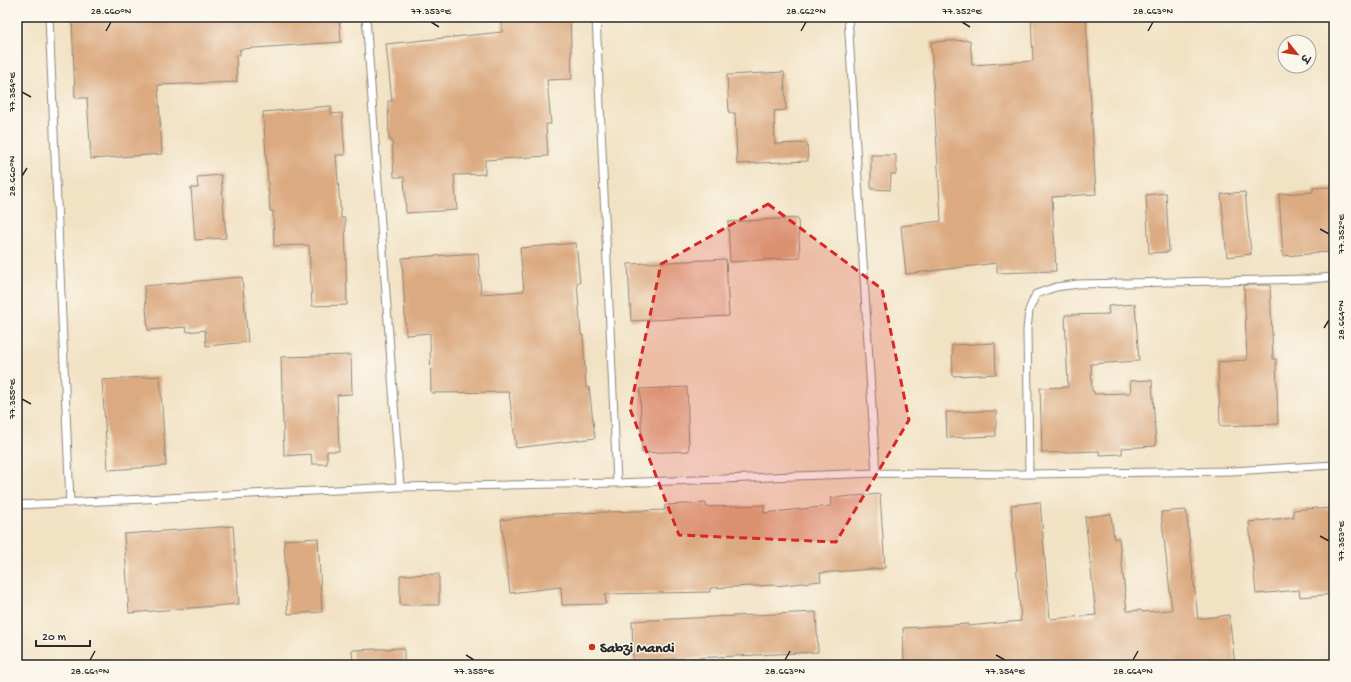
<svg xmlns="http://www.w3.org/2000/svg" width="1351" height="682" viewBox="0 0 1351 682" font-family="'Gochi Hand','Playpen Sans Deva',sans-serif">
	<style>
		.building { fill: #dcaa81 }
		.lines { fill: none; stroke-linecap: round; stroke-linejoin: round }
		.lane-casing { stroke: #8e8678; stroke-width: 9 }
		.lane { stroke: #fff; stroke-width: 7 }
		.marked { fill: #d62828; fill-opacity: 0.2; stroke: #d62828; stroke-width: 3; stroke-dasharray: 8 5; stroke-linejoin: round }
		.ticks { fill: none; stroke: #2b2b2b; stroke-width: 1.5 }
		.poi-dot { fill: #c8321e; stroke: #fbf7ec; stroke-width: 1.5 }
		.labels { text-anchor: middle; stroke-width: 3; stroke-linejoin: round; paint-order: stroke }
		.poi-label { font-size: 15px; font-weight: bold; fill: #2b2b2b; stroke: #fbf7ec; text-anchor: start }
		.neatline { fill: none; stroke: #2b2b2b; stroke-width: 1.5 }
		.ticks-label { font-size: 10px; text-anchor: middle; fill: #2b2b2b }
	</style>
	<rect width="100%" height="100%" fill="#fbf7ec"/>
	<filter id="ink" filterUnits="userSpaceOnUse"><feTurbulence type="fractalNoise" baseFrequency=".025" numOctaves="2"/><feDisplacementMap in="SourceGraphic" scale="8" xChannelSelector="R" yChannelSelector="G"/><feConvolveMatrix kernelMatrix="1 2 1 2 8 2 1 2 1" color-interpolation-filters="sRGB"/></filter>
	<filter id="wash" filterUnits="userSpaceOnUse"><feTurbulence type="fractalNoise" baseFrequency=".012" numOctaves="4" result="noise"/><feDisplacementMap in="SourceGraphic" scale="16" xChannelSelector="R" yChannelSelector="G"/><feGaussianBlur stdDeviation="0.9" result="paint"/><feColorMatrix in="noise" values="0 0 0 0 0 0 0 0 0 0 0 0 0 0 0 0 0 1.4 0 .05"/><feComposite in="paint" operator="in"/></filter>
	<g filter="url(#wash)">
		<rect width="100%" height="100%" fill="#f2e2c4"/>
		<g id="blocks">
			<path class="building" d="M 72,17 L 339,17 L 341,42 L 240,49 L 240,55 L 236,55 L 237,82 L 158,85 L 162,154 L 91,159 L 87,98 L 75,98 Z
				M 502,17 L 570,17 L 572,79 L 547,80 L 551,124 L 546,124 L 548,156 L 485,160 L 485,174 L 454,175 L 457,210 L 406,213 L 404,177 L 394,177 L 392,140 L 389,140 L 388,101 L 392,101 L 386,44 L 502,32 Z
				M 1045,17 L 1086,17 L 1096,194 L 1052,197 L 1056,271 L 997,273 L 997,263 L 906,274 L 901,226 L 941,221 L 931,42 L 970,40 L 972,65 L 1033,61 L 1031,18 Z
				M 784,72 L 786,110 L 774,111 L 775,144 L 807,143 L 808,161 L 737,164 L 735,113 L 729,113 L 727,75 Z
				M 331,106 L 331,114 L 342,113 L 345,155 L 336,155 L 341,218 L 345,218 L 347,305 L 312,306 L 309,245 L 274,246 L 273,211 L 270,211 L 263,112 Z
				M 871,155 L 896,155 L 896,174 L 891,174 L 890,190 L 871,189 Z
				M 221,175 L 226,238 L 195,240 L 191,188 L 198,188 L 197,177 Z
				M 1334,187 L 1334,252 L 1310,253 L 1310,254 L 1283,256 L 1279,194 L 1313,192 L 1313,188 Z
				M 1245,192 L 1251,254 L 1227,257 L 1221,194 Z
				M 1166,193 L 1169,252 L 1149,253 L 1146,195 Z
				M 798,218 L 800,258 L 730,262 L 728,222 Z
				M 576,243 L 580,283 L 577,283 L 581,335 L 583,335 L 586,388 L 589,387 L 595,438 L 516,448 L 509,392 L 431,393 L 430,333 L 406,335 L 402,258 L 478,253 L 481,294 L 524,291 L 520,248 Z
				M 726,259 L 729,316 L 631,321 L 628,264 Z
				M 242,277 L 248,342 L 206,346 L 205,330 L 187,332 L 186,327 L 148,330 L 144,286 Z
				M 1244,285 L 1270,285 L 1273,359 L 1276,359 L 1278,424 L 1220,426 L 1218,362 L 1247,360 Z
				M 1135,304 L 1139,361 L 1091,364 L 1092,391 L 1094,391 L 1094,394 L 1131,393 L 1130,381 L 1152,380 L 1156,446 L 1122,448 L 1122,454 L 1100,455 L 1099,451 L 1042,453 L 1040,388 L 1068,387 L 1065,315 L 1109,314 L 1108,306 Z
				M 995,343 L 996,374 L 953,376 L 952,345 Z
				M 351,355 L 352,394 L 337,395 L 339,451 L 327,451 L 327,464 L 312,464 L 311,454 L 284,456 L 281,357 Z
				M 160,376 L 166,466 L 108,470 L 102,380 Z
				M 687,387 L 689,451 L 642,453 L 640,389 Z
				M 996,411 L 996,436 L 947,438 L 946,412 Z
				M 880,494 L 885,568 L 820,573 L 821,581 L 776,586 L 776,585 L 710,588 L 710,592 L 605,594 L 606,604 L 562,605 L 561,587 L 510,593 L 501,520 L 549,514 L 665,510 L 665,505 L 706,503 L 706,507 L 764,505 L 764,513 L 831,506 L 830,498 Z
				M 1040,502 L 1050,619 L 1096,615 L 1085,517 L 1111,514 L 1114,539 L 1119,538 L 1127,611 L 1141,610 L 1142,612 L 1172,610 L 1161,512 L 1186,510 L 1198,619 L 1229,615 L 1235,665 L 1162,665 L 1162,663 L 1131,665 L 904,665 L 903,628 L 968,624 L 968,626 L 1021,621 L 1011,505 Z
				M 1317,508 L 1317,509 L 1334,508 L 1334,594 L 1300,597 L 1299,590 L 1256,594 L 1249,522 L 1294,517 L 1293,510 Z
				M 233,526 L 239,604 L 129,613 L 124,534 Z
				M 318,538 L 322,612 L 288,614 L 284,540 Z
				M 439,574 L 439,605 L 400,605 L 400,575 Z
				M 816,612 L 818,652 L 633,661 L 632,621 Z
				M 404,648 L 404,665 L 353,665 L 352,650 Z"/>
		</g>
	</g>
	<g filter="url(#ink)">
		<use href="#blocks" fill-opacity="0" stroke="#8e8678" stroke-width="1"/>
		<g class="lines">
			<g class="lane-casing">
				<path id="lane" d="M 49,17 L 70,503
					M 366,17 L 400,487
					M 596,17 L 617,483
					M 848,17 L 876,473
					M 1029,474 L 1027,330 L 1029,310 L 1036,294 L 1056,287 L 1078,284 L 1310,279 L 1334,277
					M 17,505 L 400,487 L 617,483 L 876,473 L 1029,474 L 1232,471 L 1334,465"/>
			</g>
			<use href="#lane" class="lane"/>
		</g>
	</g>
	<path class="marked" d="M 768,204 L 882,289 L 909,420 L 836,542 L 679,535 L 630,409 L 661,264 Z"/>
	<path class="ticks" d="M 431,22 L 439,27M 962,22 L 970,27M 106,31 L 111,22M 801,31 L 806,22M 1148,31 L 1153,22M 22,92 L 31,97M 22,176 L 27,168M 1320,229 L 1329,234M 1324,328 L 1329,320M 22,399 L 31,404M 1320,536 L 1329,541M 466,655 L 474,660M 996,655 L 1005,660M 90,660 L 95,651M 785,660 L 790,651M 1133,660 L 1138,651"/>
	<circle class="poi-dot" cx="592" cy="647" r="4"/>
	<g class="labels">
		<g class="poi-label">
			<text x="600" y="652">Sabzi Mandi</text>
		</g>
	</g>
	<rect width="1351" height="682" fill="none" stroke="#fbf7ec" stroke-width="44"/>
	<g transform="translate(1297 54) rotate(120)"><circle r="19" fill="#fbf7ec" stroke="#a8a59f"/>
	<path d="M0-3L7 15L0 10L-7 15Z" fill="#c8321e"/>
	<text y="-6" font-size="11" font-weight="bold" text-anchor="middle" fill="#2b2b2b">उ</text>
	</g>
	<path d="M36 640v6h54v-6" fill="none" stroke="#2b2b2b" stroke-width="2"/>
	<text x="42" y="640" font-size="12" fill="#2b2b2b" stroke="#fbf7ec" stroke-width="3" paint-order="stroke">20 m</text>
	<rect x="22" y="22" width="1307" height="638" class="neatline"/>
	<g class="ticks-label">
		<text x="111" y="14">28.660°N</text>
		<text x="431" y="14">77.353°E</text>
		<text x="806" y="14">28.662°N</text>
		<text x="962" y="14">77.352°E</text>
		<text x="1153" y="14">28.663°N</text>
		<text transform="translate(11 92) rotate(-90)" y="4">77.354°E</text>
		<text transform="translate(11 176) rotate(-90)" y="4">28.660°N</text>
		<text transform="translate(1340 234) rotate(-90)" y="4">77.352°E</text>
		<text transform="translate(1340 320) rotate(-90)" y="4">28.664°N</text>
		<text transform="translate(11 399) rotate(-90)" y="4">77.355°E</text>
		<text transform="translate(1340 541) rotate(-90)" y="4">77.353°E</text>
		<text x="90" y="674">28.661°N</text>
		<text x="474" y="674">77.355°E</text>
		<text x="785" y="674">28.663°N</text>
		<text x="1005" y="674">77.354°E</text>
		<text x="1133" y="674">28.664°N</text>
	</g>
</svg>
